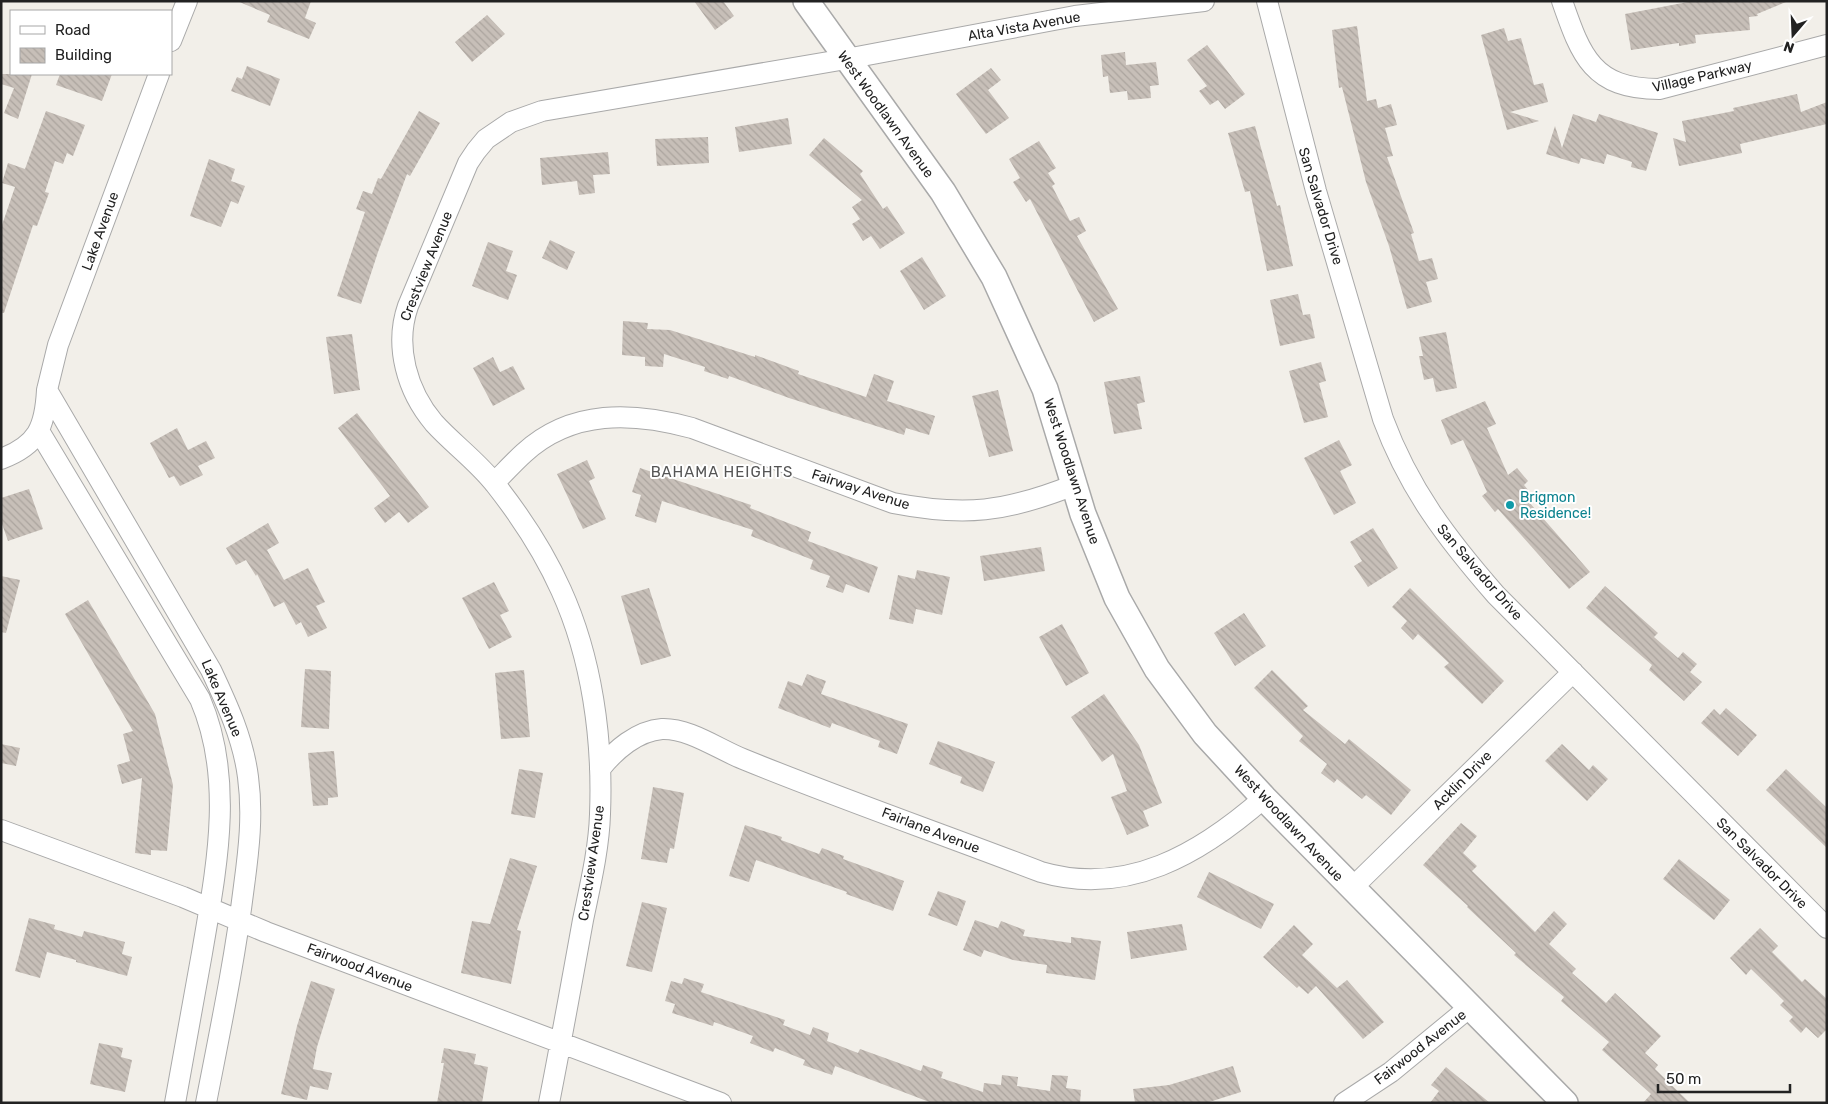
<svg xmlns="http://www.w3.org/2000/svg" width="1828" height="1104" viewBox="0 0 1828 1104" font-family="Rubik,sans-serif">
	<style>
		.building { fill: url(#building-back-hatch) }
		.lines { fill: none; stroke-linecap: round; stroke-linejoin: round }
		.minor-casing { stroke: #a9a9a9; stroke-width: 22 }
		.tertiary-casing { stroke: #a9a9a9; stroke-width: 28 }
		.minor { stroke: #fff; stroke-width: 20 }
		.tertiary { stroke: #fff; stroke-width: 25 }
		.culture-dot { fill: #0f9aa8; stroke: #fff; stroke-width: 2 }
		.labels { text-anchor: middle; stroke-width: 4; stroke-linejoin: round; paint-order: stroke }
		.street-label { font-size: 14px; fill: #222; stroke: #fff }
		.culture-label { font-size: 14px; fill: #0d838f; stroke: #fff; text-anchor: start }
		.neighbourhood-label { font-size: 15px; letter-spacing: 1px; fill: #555; stroke: #fff }
	</style>
	<defs>
		<pattern id="building-back-hatch" width="6" height="6" patternUnits="userSpaceOnUse" patternTransform="scale(1.25)"><rect width="6" height="6" fill="#c7bfb8"/><path d="M-1 5l2 2M0 0l6 6M5-1l2 2" fill="none" stroke="#aba49e"/></pattern>
	</defs>
	<rect width="100%" height="100%" fill="#f2efe9"/>
	<path class="building" d="M 237,1 L 311,1 L 305,18 L 316,23 L 309,39 L 267,22 L 270,15 Z
		M 694,1 L 723,1 L 734,16 L 715,30 Z
		M 1693,1 L 1786,1 L 1786,2 L 1757,14 L 1758,16 L 1749,17 L 1750,30 L 1695,35 L 1696,43 L 1679,46 L 1679,43 L 1631,50 L 1625,14 Z
		M 487,15 L 505,34 L 472,62 L 455,42 Z
		M 1357,26 L 1367,101 L 1376,99 L 1378,108 L 1391,104 L 1397,125 L 1385,128 L 1393,156 L 1387,157 L 1414,233 L 1411,234 L 1419,261 L 1432,258 L 1438,279 L 1426,282 L 1432,302 L 1407,309 L 1389,246 L 1366,182 L 1342,87 L 1339,88 L 1332,30 Z
		M 1504,28 L 1508,41 L 1521,38 L 1534,85 L 1543,83 L 1548,102 L 1510,112 L 1539,121 L 1507,130 L 1481,35 Z
		M 1207,45 L 1245,94 L 1225,109 L 1218,100 L 1210,105 L 1199,91 L 1207,86 L 1187,60 Z
		M 1125,52 L 1126,65 L 1156,62 L 1159,85 L 1150,86 L 1151,98 L 1128,100 L 1127,91 L 1110,93 L 1108,76 L 1103,77 L 1101,55 Z
		M 247,66 L 280,79 L 270,106 L 231,91 L 237,77 L 242,79 Z
		M 991,68 L 1001,80 L 988,90 L 1009,118 L 986,134 L 956,94 Z
		M 1,74 L 32,74 L 18,119 L 4,113 L 14,88 L 1,84 Z
		M 60,74 L 112,74 L 102,101 L 56,85 Z
		M 1797,94 L 1801,112 L 1827,102 L 1827,124 L 1740,144 L 1742,153 L 1679,166 L 1673,138 L 1686,142 L 1682,121 L 1734,111 L 1733,108 Z
		M 46,111 L 85,125 L 73,156 L 67,153 L 63,164 L 55,161 L 45,192 L 49,193 L 37,226 L 33,225 L 4,313 L 1,313 L 1,228 L 15,187 L 2,183 L 8,163 L 25,169 Z
		M 419,111 L 440,123 L 410,176 L 407,174 L 378,252 L 361,304 L 337,296 L 365,212 L 356,209 L 363,191 L 372,194 L 378,178 L 381,179 Z
		M 1573,114 L 1596,122 L 1599,114 L 1658,133 L 1646,171 L 1631,167 L 1632,162 L 1607,154 L 1604,164 L 1581,158 L 1579,164 L 1546,154 L 1555,126 L 1562,148 Z
		M 788,118 L 792,144 L 739,152 L 735,127 Z
		M 1255,126 L 1277,206 L 1280,205 L 1293,266 L 1267,271 L 1250,191 L 1245,192 L 1228,133 Z
		M 708,137 L 709,163 L 657,166 L 655,139 Z
		M 824,138 L 863,171 L 860,174 L 883,209 L 887,206 L 905,233 L 880,249 L 871,236 L 863,241 L 852,224 L 860,219 L 852,207 L 862,200 L 809,155 Z
		M 1039,141 L 1056,168 L 1048,173 L 1055,184 L 1052,186 L 1070,221 L 1079,217 L 1086,231 L 1077,236 L 1118,309 L 1094,322 L 1030,199 L 1026,202 L 1013,182 L 1020,178 L 1009,159 Z
		M 608,152 L 610,174 L 593,175 L 595,193 L 579,195 L 577,181 L 542,185 L 540,158 Z
		M 209,159 L 235,169 L 231,181 L 245,186 L 238,204 L 231,201 L 221,227 L 190,216 Z
		M 550,240 L 575,252 L 567,270 L 542,258 Z
		M 488,242 L 513,251 L 506,271 L 517,275 L 508,300 L 472,286 Z
		M 922,257 L 946,296 L 924,310 L 900,271 Z
		M 1298,294 L 1303,315 L 1310,314 L 1315,338 L 1280,346 L 1270,300 Z
		M 623,321 L 648,323 L 647,329 L 670,330 L 755,357 L 755,355 L 799,371 L 798,374 L 866,397 L 874,374 L 894,381 L 887,401 L 935,416 L 929,435 L 906,428 L 904,435 L 789,398 L 729,376 L 728,379 L 704,371 L 705,367 L 664,354 L 663,367 L 645,366 L 645,357 L 622,355 Z
		M 1446,332 L 1457,388 L 1436,392 L 1433,378 L 1424,380 L 1419,356 L 1423,356 L 1419,337 Z
		M 352,334 L 360,390 L 334,394 L 326,337 Z
		M 493,357 L 500,372 L 513,366 L 525,389 L 493,406 L 473,368 Z
		M 1321,362 L 1326,381 L 1319,383 L 1328,417 L 1304,423 L 1289,371 Z
		M 1140,376 L 1145,402 L 1137,404 L 1142,429 L 1114,434 L 1104,382 Z
		M 998,390 L 1013,451 L 989,457 L 972,396 Z
		M 1485,401 L 1496,424 L 1487,428 L 1508,475 L 1517,468 L 1528,481 L 1524,485 L 1534,497 L 1528,501 L 1590,572 L 1569,589 L 1498,509 L 1495,512 L 1482,496 L 1487,492 L 1463,440 L 1451,445 L 1441,420 Z
		M 357,413 L 429,507 L 408,523 L 399,512 L 385,523 L 374,508 L 390,496 L 338,428 Z
		M 177,428 L 188,450 L 206,441 L 215,458 L 198,466 L 203,475 L 180,486 L 174,476 L 169,478 L 150,443 Z
		M 1339,440 L 1352,465 L 1340,471 L 1356,503 L 1334,515 L 1304,458 Z
		M 587,460 L 595,478 L 589,481 L 606,519 L 583,529 L 557,474 Z
		M 640,468 L 751,505 L 750,508 L 811,532 L 808,541 L 878,567 L 869,593 L 846,584 L 843,593 L 826,587 L 830,576 L 810,569 L 813,560 L 751,536 L 753,530 L 662,501 L 656,523 L 635,516 L 641,495 L 632,492 Z
		M 29,489 L 43,529 L 8,541 L 1,521 L 1,498 Z
		M 268,523 L 279,543 L 267,550 L 284,580 L 308,568 L 325,602 L 316,606 L 327,628 L 308,637 L 301,622 L 296,625 L 284,602 L 274,607 L 257,574 L 256,576 L 246,560 L 236,565 L 226,548 Z
		M 1373,528 L 1398,568 L 1368,587 L 1354,566 L 1362,561 L 1350,542 Z
		M 1041,547 L 1045,571 L 984,581 L 980,556 Z
		M 917,570 L 950,577 L 942,615 L 916,609 L 913,624 L 889,619 L 898,575 L 915,579 Z
		M 1,576 L 20,580 L 6,633 L 1,632 Z
		M 494,582 L 509,611 L 500,615 L 512,637 L 489,649 L 462,598 Z
		M 1605,586 L 1658,633 L 1654,637 L 1678,658 L 1683,652 L 1697,664 L 1690,672 L 1702,682 L 1684,701 L 1649,670 L 1652,665 L 1586,608 Z
		M 649,588 L 671,656 L 641,665 L 621,596 Z
		M 1410,588 L 1504,681 L 1482,704 L 1444,667 L 1449,663 L 1418,634 L 1413,640 L 1401,628 L 1407,621 L 1392,607 Z
		M 88,600 L 155,714 L 173,785 L 167,851 L 151,850 L 151,855 L 135,853 L 142,778 L 122,784 L 117,765 L 130,761 L 123,734 L 133,731 L 65,614 Z
		M 1244,613 L 1266,646 L 1235,666 L 1214,633 Z
		M 1062,624 L 1089,673 L 1066,686 L 1039,637 Z
		M 305,669 L 331,671 L 329,729 L 301,727 Z
		M 524,670 L 530,737 L 501,739 L 495,673 Z
		M 1272,670 L 1308,706 L 1303,710 L 1345,744 L 1349,739 L 1411,790 L 1391,815 L 1366,795 L 1362,799 L 1337,779 L 1334,783 L 1321,773 L 1327,764 L 1299,741 L 1303,736 L 1254,688 Z
		M 807,674 L 826,681 L 821,694 L 908,724 L 897,754 L 878,747 L 880,741 L 832,723 L 830,728 L 778,708 L 788,681 L 802,686 Z
		M 1104,694 L 1139,745 L 1162,803 L 1143,811 L 1149,826 L 1127,835 L 1111,797 L 1127,791 L 1113,754 L 1102,762 L 1071,717 Z
		M 1726,708 L 1757,735 L 1738,756 L 1701,723 L 1714,709 L 1720,715 Z
		M 938,741 L 995,762 L 983,792 L 960,783 L 962,777 L 929,764 Z
		M 1,744 L 20,748 L 16,766 L 1,763 Z
		M 1562,744 L 1589,770 L 1593,765 L 1608,779 L 1587,801 L 1545,761 Z
		M 334,751 L 338,797 L 328,798 L 328,805 L 313,806 L 308,753 Z
		M 519,769 L 543,773 L 535,818 L 511,814 Z
		M 1786,769 L 1827,808 L 1827,848 L 1766,790 Z
		M 653,787 L 684,793 L 674,849 L 670,848 L 667,863 L 641,859 Z
		M 1461,823 L 1477,836 L 1463,853 L 1477,866 L 1472,871 L 1535,932 L 1554,911 L 1567,924 L 1549,944 L 1576,969 L 1572,973 L 1606,1003 L 1615,993 L 1661,1036 L 1645,1053 L 1658,1065 L 1655,1069 L 1690,1103 L 1643,1103 L 1651,1094 L 1602,1050 L 1609,1042 L 1561,1001 L 1564,997 L 1514,955 L 1516,953 L 1467,907 L 1468,906 L 1423,865 Z
		M 745,825 L 782,837 L 781,840 L 819,854 L 822,848 L 844,856 L 843,859 L 904,881 L 893,911 L 846,894 L 847,892 L 756,860 L 749,882 L 729,876 Z
		M 510,858 L 537,866 L 517,930 L 521,931 L 511,984 L 461,973 L 472,921 L 490,924 Z
		M 1679,859 L 1730,900 L 1714,920 L 1663,879 Z
		M 1209,872 L 1274,904 L 1261,929 L 1197,897 Z
		M 938,891 L 966,901 L 957,926 L 928,915 Z
		M 642,902 L 667,908 L 652,972 L 626,966 Z
		M 29,918 L 55,925 L 54,929 L 82,937 L 84,931 L 125,942 L 122,954 L 132,957 L 127,976 L 76,962 L 76,960 L 47,952 L 40,978 L 15,971 Z
		M 975,920 L 998,928 L 1001,921 L 1025,930 L 1023,936 L 1071,943 L 1071,937 L 1101,941 L 1095,980 L 1046,973 L 1047,965 L 1013,960 L 984,950 L 981,957 L 963,950 Z
		M 1182,924 L 1187,950 L 1131,959 L 1127,932 Z
		M 1294,925 L 1313,944 L 1302,955 L 1337,988 L 1347,980 L 1384,1022 L 1363,1039 L 1316,986 L 1308,994 L 1299,986 L 1297,988 L 1263,957 Z
		M 1760,928 L 1778,946 L 1772,952 L 1802,982 L 1805,979 L 1827,999 L 1827,1029 L 1818,1038 L 1806,1027 L 1801,1033 L 1789,1021 L 1793,1017 L 1780,1005 L 1784,1001 L 1751,969 L 1746,975 L 1730,958 Z
		M 684,978 L 704,984 L 701,992 L 785,1020 L 783,1025 L 810,1035 L 813,1027 L 829,1033 L 827,1041 L 858,1053 L 860,1049 L 921,1071 L 923,1065 L 943,1072 L 941,1078 L 983,1092 L 984,1083 L 1001,1085 L 1002,1075 L 1018,1077 L 1017,1086 L 1050,1091 L 1052,1075 L 1068,1076 L 1066,1088 L 1081,1090 L 1080,1103 L 932,1103 L 835,1066 L 832,1075 L 803,1065 L 805,1060 L 775,1048 L 773,1052 L 750,1043 L 753,1036 L 714,1022 L 713,1026 L 672,1013 L 675,1004 L 665,1001 L 671,981 L 682,984 Z
		M 311,981 L 335,989 L 317,1047 L 313,1069 L 332,1073 L 328,1090 L 310,1086 L 307,1100 L 281,1094 L 297,1026 Z
		M 99,1043 L 123,1048 L 121,1057 L 132,1060 L 125,1092 L 90,1084 Z
		M 444,1048 L 476,1054 L 474,1064 L 488,1067 L 482,1103 L 437,1103 L 444,1063 L 441,1063 Z
		M 1233,1066 L 1241,1092 L 1206,1103 L 1135,1103 L 1133,1089 L 1169,1085 Z
		M 1446,1067 L 1490,1103 L 1430,1103 L 1439,1091 L 1431,1085 Z"/>
	<g class="lines">
		<g class="minor-casing">
			<path id="minor" d="M 1267,1 L 1316,191 L 1383,419 C 1409,489 1447,539 1496,595 L 1827,928
				M 1562,1 C 1581,56 1593,89 1659,89 L 1827,45
				M 171,41 L 187,1
				M 159,74 L 58,345 L 47,390 L 211,670 C 227,704 243,738 248,777 C 253,814 249,849 244,886 C 235,959 220,1031 206,1103
				M 39,431 L 200,699 C 235,780 216,870 202,953 C 193,1003 184,1053 175,1103
				M 1,459 C 38,445 45,427 47,390
				M 494,483 C 504,473 514,462 524,453 C 572,409 633,412 692,428 L 893,503 C 965,517 1006,512 1074,485
				M 600,769 C 615,750 637,731 662,729 C 689,728 718,749 743,759 C 841,799 942,834 1041,872 C 1127,897 1200,854 1264,798
				M 1,830 L 183,897 L 266,932 L 721,1103
				M 1351,889 L 1573,672
				M 549,1103 C 561,1042 572,981 583,920 C 590,886 599,849 600,814 C 603,739 592,658 561,590 C 544,552 521,517 495,484 C 477,461 453,444 434,423 C 407,391 394,346 408,306 L 468,163 L 476,151 L 486,139 L 511,122 L 542,111 L 846,59 L 1075,16 L 1204,1
				M 1344,1103 L 1391,1072 L 1470,1007"/>
		</g>
		<g class="tertiary-casing">
			<path id="tertiary" d="M 806,1 L 943,192 L 994,277 L 1045,389 L 1083,514 L 1117,598 L 1157,669 L 1205,734 L 1264,798 L 1565,1103"/>
		</g>
		<use href="#minor" class="minor"/>
		<use href="#tertiary" class="tertiary"/>
	</g>
	<circle class="culture-dot" cx="1510" cy="505" r="5"/>
	<g class="labels">
		<g class="street-label">
			<text transform="translate(1024 26) rotate(-10)" y="5">Alta Vista Avenue</text>
			<text transform="translate(1702 76) rotate(-13)" y="5">Village Parkway</text>
			<text transform="translate(886 114) rotate(54)" y="5">West Woodlawn Avenue</text>
			<text transform="translate(1321 206) rotate(73)" y="5">San Salvador Drive</text>
			<text transform="translate(100 231) rotate(-70)" y="5">Lake Avenue</text>
			<text transform="translate(426 266) rotate(-68)" y="5">Crestview Avenue</text>
			<text transform="translate(1072 471) rotate(72)" y="5">West Woodlawn Avenue</text>
			<text transform="translate(861 489) rotate(18)" y="5">Fairway Avenue</text>
			<text transform="translate(1480 572) rotate(49)" y="5">San Salvador Drive</text>
			<text transform="translate(222 698) rotate(67)" y="5">Lake Avenue</text>
			<text transform="translate(1462 780) rotate(-45)" y="5">Acklin Drive</text>
			<text transform="translate(1289 823) rotate(47)" y="5">West Woodlawn Avenue</text>
			<text transform="translate(931 830) rotate(21)" y="5">Fairlane Avenue</text>
			<text transform="translate(591 863) rotate(-82)" y="5">Crestview Avenue</text>
			<text transform="translate(1762 863) rotate(45)" y="5">San Salvador Drive</text>
			<text transform="translate(360 967) rotate(21)" y="5">Fairwood Avenue</text>
			<text transform="translate(1420 1047) rotate(-38)" y="5">Fairwood Avenue</text>
		</g>
		<g class="culture-label">
			<text x="1520" y="502">Brigmon<tspan x="1520" dy="16">Residence!</tspan></text>
		</g>
		<g class="neighbourhood-label">
			<text x="722" y="477">BAHAMA HEIGHTS</text>
		</g>
	</g>
	<rect width="1828" height="1104" fill="none" stroke="#222222" stroke-width="5"/>
	<rect x="10" y="10" width="162" height="65" fill="#ffffff" stroke="#a7a7a7"/>
	<rect x="20" y="26" width="25" height="8" fill="#ffffff" stroke="#a7a7a7"/>
	<text x="55" y="35" font-size="15" fill="#222222">Road</text>
	<rect x="20" y="48" width="25" height="15" fill="url(#building-back-hatch)" stroke="#a7a7a7"/>
	<text x="55" y="60" font-size="15" fill="#222222">Building</text>
	<g transform="translate(1793 35) rotate(199)" stroke="#ffffff" stroke-width="4" paint-order="stroke">
	<path d="M0-4L9 19L0 12L-9 19Z" fill="#222222"/>
	<text y="-8" font-size="14" font-weight="bold" text-anchor="middle" fill="#222222">N</text>
	</g>
	<path d="M1658 1084v8h132v-8" fill="none" stroke="#222222" stroke-width="2.5"/>
	<text x="1666" y="1084" font-size="15" fill="#222222" stroke="#ffffff" stroke-width="4" paint-order="stroke">50 m</text>
</svg>
